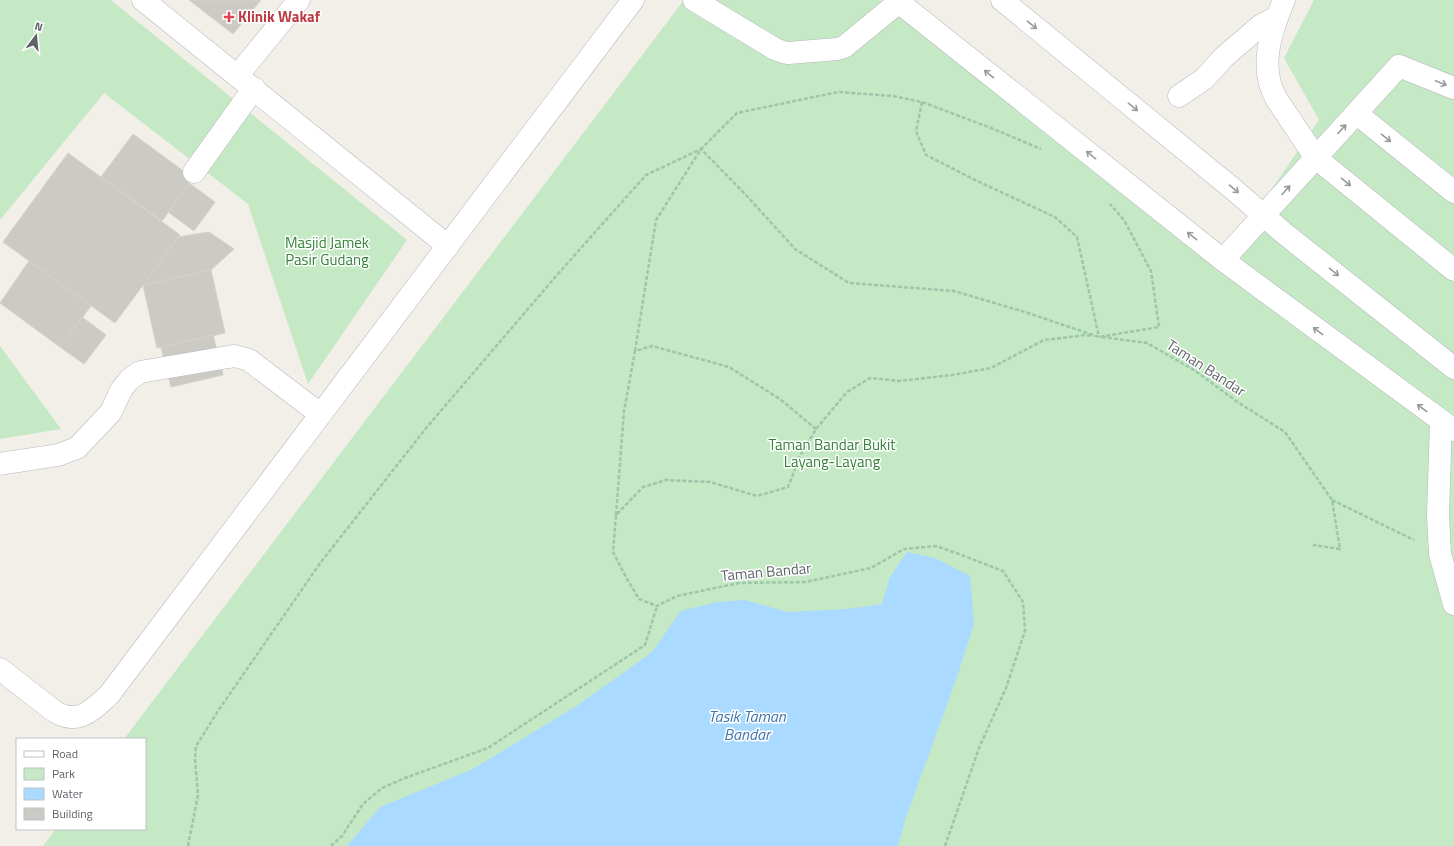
<svg xmlns="http://www.w3.org/2000/svg" width="1454" height="846" viewBox="0 0 1454 846" font-family="'Titillium Web',sans-serif">
	<style>
		.green { fill: #c5e8c5 }
		.water { fill: #aadaff }
		.building { fill: #cccac5; stroke: #d6d1c6 }
		.lines { fill: none; stroke-linecap: round; stroke-linejoin: round }
		.minor-casing { stroke: #b5b8bc; stroke-width: 23 }
		.path { stroke: #9cc7a9; stroke-width: 2.5; stroke-dasharray: 4 2; stroke-linecap: butt }
		.minor { stroke: #fff; stroke-width: 22 }
		.oneway { stroke: #979a9d }
		.health-dot { fill: #e0444e; stroke: #fff; stroke-width: 1.5 }
		.labels { text-anchor: middle; stroke-width: 3; stroke-linejoin: round; paint-order: stroke }
		.health-label { font-size: 15px; font-weight: bold; fill: #be3a42; stroke: #fff; text-anchor: start }
		.park-label { font-size: 15px; fill: #348238; stroke: #fff }
		.street-label { font-size: 15px; fill: #5f6368; stroke: #fff }
		.water-label { font-size: 16px; font-style: italic; fill: #4174aa; stroke: #fff }
	</style>
	<rect width="100%" height="100%" fill="#f1efe8"/>
	<path class="green" d="M 0,0 L 111,0 L 407,240 L 308,384 L 248,204 L 104,93 L 0,220 Z
		M 684,0 L 881,0 L 1160,210 L 1223,260 L 1319,120 L 1284,58 L 1314,0 L 1454,0 L 1454,846 L 43,846 L 56,829 L 145,829 L 145,739 L 124,739 Z
		M 0,346 L 61,429 L 0,439 Z"/>
	<path class="water" d="M 907,552 L 935,558 L 970,576 L 974,624 L 957,677 L 905,820 L 898,846 L 347,846 L 380,807 L 473,769 L 578,705 L 651,653 L 681,611 L 716,602 L 745,600 L 787,612 L 847,609 L 882,604 L 890,577 Z"/>
	<path class="building" d="M 189,0 L 261,0 L 233,34 Z
		M 238,0 L 249,0 L 245,5 Z
		M 133,134 L 193,178 L 162,221 L 101,177 Z
		M 68,153 L 180,235 L 115,323 L 3,242 Z
		M 189,183 L 215,202 L 194,231 L 168,212 Z
		M 209,232 L 234,249 L 211,270 L 143,285 L 178,237 Z
		M 29,261 L 91,306 L 60,347 L 0,303 Z
		M 211,270 L 225,333 L 157,348 L 143,285 Z
		M 82,317 L 106,335 L 84,364 L 60,347 Z
		M 213,335 L 223,375 L 171,387 L 161,347 Z"/>
	<g class="lines">
		<g class="minor-casing">
			<path id="minor" d="M 143,0 L 448,246
				M 694,0 L 775,49 L 783,52 L 788,53 L 837,49 L 844,47 L 899,2
				M 896,0 L 1223,260 L 1454,430
				M 1002,0 L 1233,189 L 1285,234 L 1454,368
				M 1284,0 C 1271,31 1258,68 1277,100 L 1316,158 L 1454,270
				M 238,75 L 299,0
				M 1179,96 L 1204,79 L 1224,57 L 1260,26 L 1277,17
				M 1356,113 L 1454,192
				M 194,172 L 254,88
				M 1223,260 L 1399,66 L 1454,88
				M 1441,422 L 1438,515 L 1440,554 L 1454,604
				M 0,464 L 58,455 L 77,448 L 111,412 L 121,390 L 129,380 L 140,372 L 228,357 L 235,356 L 249,360 L 320,414
				M 0,669 L 54,711 C 78,726 91,711 109,695 L 633,0"/>
		</g>
		<path class="path" d="M 922,102 L 916,131 L 926,155 L 977,181 L 1055,217 L 1077,237 L 1099,337
			M 1102,337 L 1147,343 L 1194,370 L 1236,401 L 1285,432 L 1332,500 L 1340,549 L 1313,545
			M 635,351 L 656,220 L 701,149 L 737,113 L 838,92 L 893,96 L 922,102 L 991,128 L 1041,149
			M 1332,500 L 1414,540
			M 616,515 L 624,411 L 635,351 L 652,346 L 729,367 L 780,399 L 816,429
			M 188,846 L 198,795 L 195,759 L 196,746 L 220,708 L 321,562 L 427,427 L 557,275 L 646,175 L 701,149 L 746,195 L 795,249 L 849,283 L 954,291 L 1025,312 L 1099,337 L 1159,327 L 1151,271 L 1124,220 L 1110,204
			M 331,846 L 342,836 L 363,804 L 382,788 L 405,778 L 488,748 L 645,645 L 657,606
			M 945,846 L 979,748 L 1006,688 L 1025,631 L 1023,602 L 1003,571 L 959,554 L 936,546 L 904,549 L 871,568 L 805,582 L 739,583 L 677,596 L 657,606 L 639,599 L 627,579 L 613,552 L 616,515 L 643,487 L 666,480 L 710,482 L 757,496 L 788,487 L 800,456 L 816,429 L 847,392 L 870,378 L 899,381 L 952,375 L 991,368 L 1044,340 L 1085,335 L 1093,336"/>
		<use href="#minor" class="minor"/>
	</g>
	<defs><path id="oneway-shaft" d="M-6 0H5M1.5-3L5.5 0L1.5 3" fill="none" stroke-width="1.6" stroke-linecap="round" stroke-linejoin="round"/></defs>
	<g class="oneway">
		<use href="#oneway-shaft" transform="translate(1032 25) rotate(39)"/>
		<use href="#oneway-shaft" transform="translate(989 74) rotate(-141)"/>
		<use href="#oneway-shaft" transform="translate(1441 83) rotate(22)"/>
		<use href="#oneway-shaft" transform="translate(1133 107) rotate(39)"/>
		<use href="#oneway-shaft" transform="translate(1342 129) rotate(-48)"/>
		<use href="#oneway-shaft" transform="translate(1386 138) rotate(39)"/>
		<use href="#oneway-shaft" transform="translate(1091 155) rotate(-141)"/>
		<use href="#oneway-shaft" transform="translate(1346 182) rotate(39)"/>
		<use href="#oneway-shaft" transform="translate(1234 189) rotate(40)"/>
		<use href="#oneway-shaft" transform="translate(1286 190) rotate(-48)"/>
		<use href="#oneway-shaft" transform="translate(1192 236) rotate(-142)"/>
		<use href="#oneway-shaft" transform="translate(1334 272) rotate(39)"/>
		<use href="#oneway-shaft" transform="translate(1318 331) rotate(-143)"/>
		<use href="#oneway-shaft" transform="translate(1422 408) rotate(-143)"/>
	</g>
	<path class="health-dot" d="M227 11h4v4h4v4h-4v4h-4v-4h-4v-4h4z"/>
	<g class="labels">
		<g class="health-label">
			<text x="238" y="22">Klinik Wakaf</text>
		</g>
		<g class="park-label">
			<text x="327" y="248">Masjid Jamek<tspan x="327" dy="17">Pasir Gudang</tspan></text>
			<text x="832" y="450">Taman Bandar Bukit<tspan x="832" dy="17">Layang-Layang</tspan></text>
		</g>
		<g class="street-label">
			<text transform="translate(1206 368) rotate(33)" y="5">Taman Bandar</text>
			<text transform="translate(766 572) rotate(-5)" y="5">Taman Bandar</text>
		</g>
		<g class="water-label">
			<text x="747" y="722">Tasik Taman<tspan x="747" dy="18">Bandar</tspan></text>
		</g>
	</g>
	<rect x="16" y="738" width="130" height="92" fill="#ffffff" stroke="#bfc1c3"/>
	<rect x="24" y="751" width="20" height="6" fill="#ffffff" stroke="#bfc1c3"/>
	<text x="52" y="758" font-size="12" fill="#5f6368">Road</text>
	<rect x="24" y="768" width="20" height="12" fill="#c5e8c5" stroke="#bfc1c3"/>
	<text x="52" y="778" font-size="12" fill="#5f6368">Park</text>
	<rect x="24" y="788" width="20" height="12" fill="#aadaff" stroke="#bfc1c3"/>
	<text x="52" y="798" font-size="12" fill="#5f6368">Water</text>
	<rect x="24" y="808" width="20" height="12" fill="#cccac5" stroke="#bfc1c3"/>
	<text x="52" y="818" font-size="12" fill="#5f6368">Building</text>
	<g transform="translate(36 36) rotate(16)" stroke="#ffffff" stroke-width="3" paint-order="stroke">
	<path d="M0-3L7 15L0 10L-7 15Z" fill="#5f6368"/>
	<text y="-6" font-size="11" font-weight="bold" text-anchor="middle" fill="#5f6368">N</text>
	</g>
</svg>
